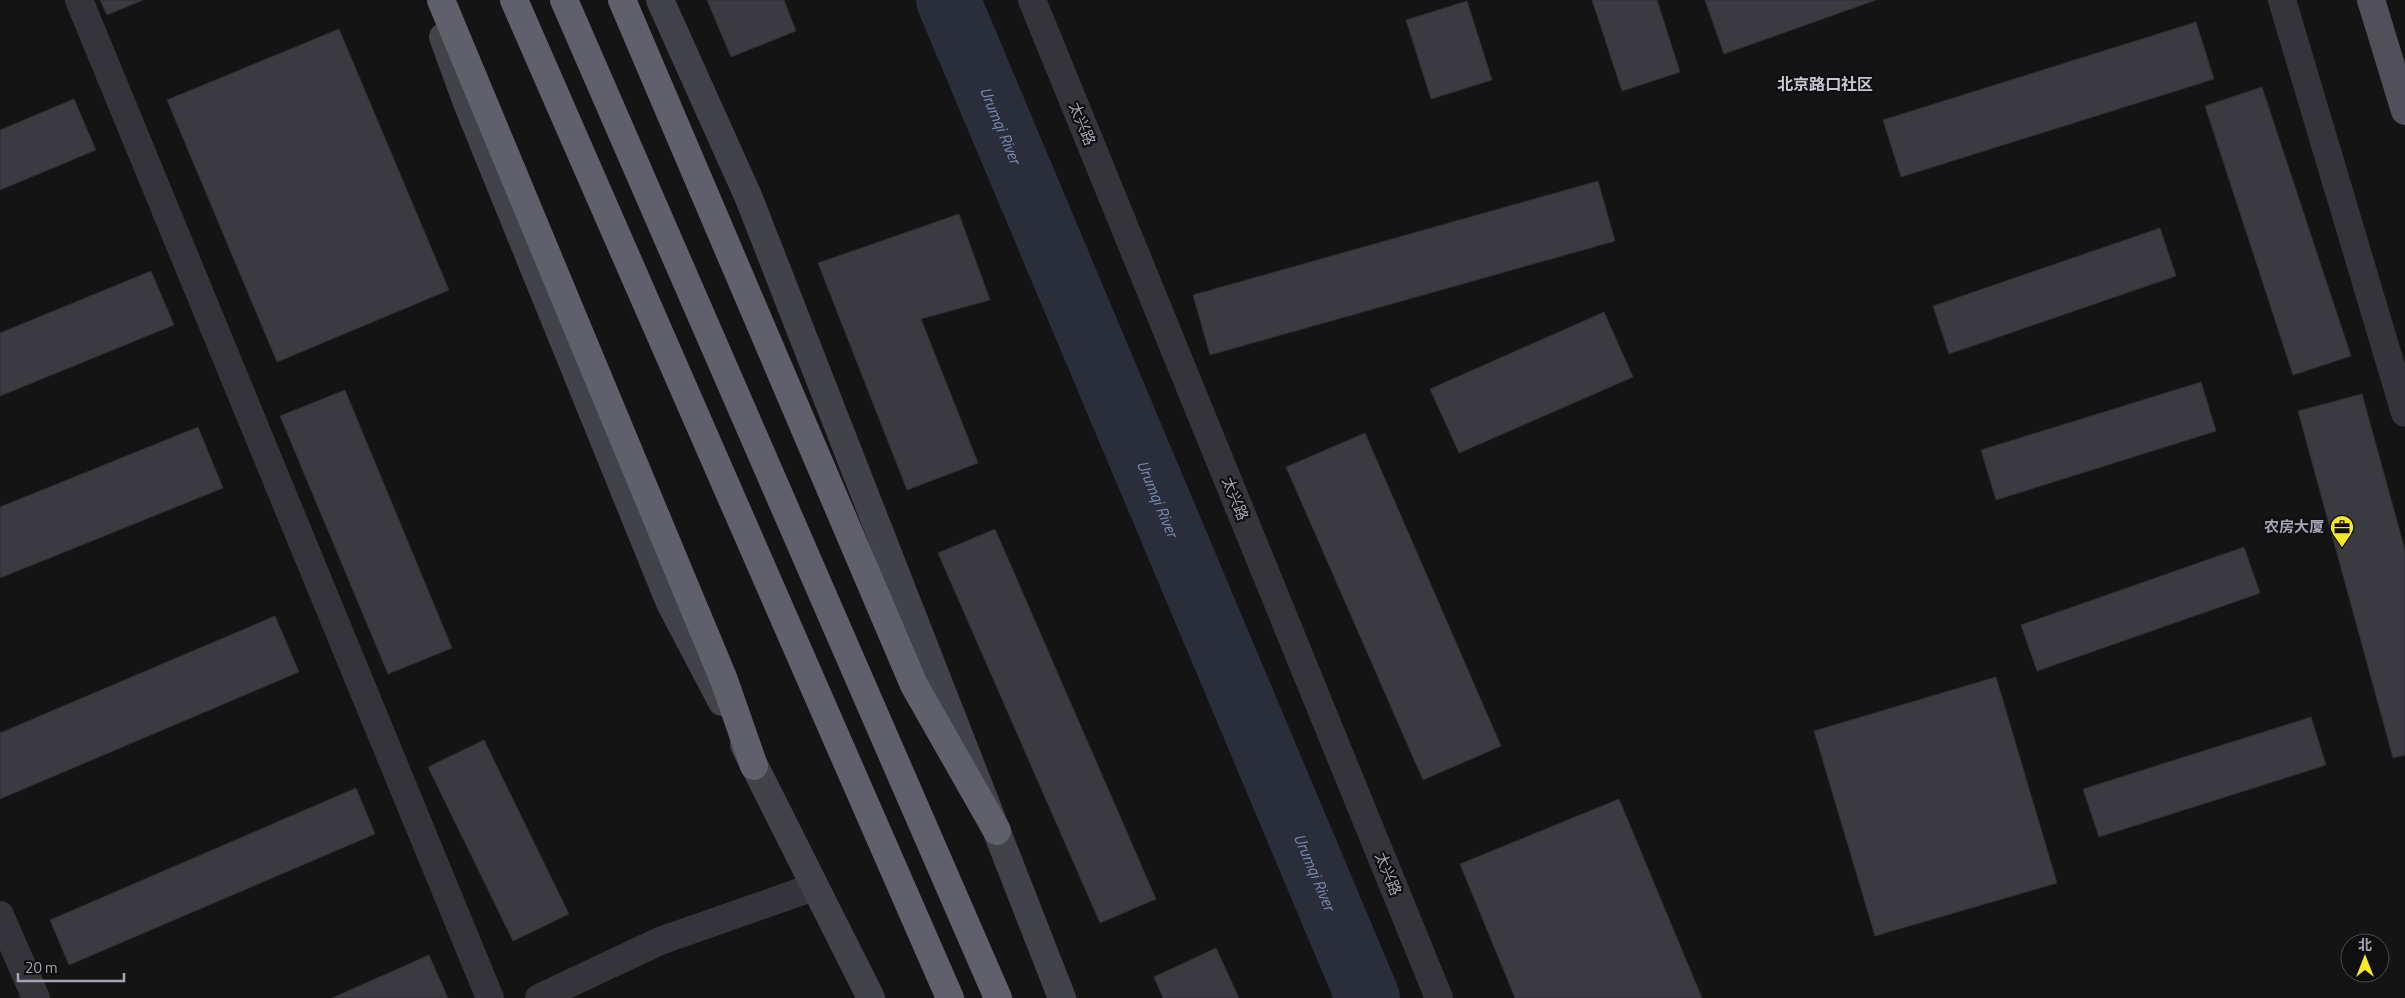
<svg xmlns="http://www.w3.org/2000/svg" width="2405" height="998" viewBox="0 0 2405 998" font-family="'Titillium Web','Noto Sans SC',sans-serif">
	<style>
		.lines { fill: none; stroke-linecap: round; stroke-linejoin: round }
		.river { stroke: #292e3a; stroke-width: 64 }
		.building { fill: #3b3a40; stroke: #2f2d32 }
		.street { stroke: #35343b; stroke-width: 28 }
		.secondary { stroke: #42424b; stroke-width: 28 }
		.primary { stroke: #51505a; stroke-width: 28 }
		.highway { stroke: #60606c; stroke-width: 28 }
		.labels { text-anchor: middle; stroke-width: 4.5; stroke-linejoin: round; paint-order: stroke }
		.street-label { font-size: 15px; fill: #a5a6b6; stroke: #0f0f10 }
		.poi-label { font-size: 15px; font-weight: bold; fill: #a5a6b6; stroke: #0f0f10; text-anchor: end }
		.neighbourhood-label { font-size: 16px; font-weight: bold; fill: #c6c6d2; stroke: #0f0f10 }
		.water-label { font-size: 16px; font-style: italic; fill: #7a8ab3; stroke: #0f0f10 }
	</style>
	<rect width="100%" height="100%" fill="#141415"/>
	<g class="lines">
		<path class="river" id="s1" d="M 948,0 L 1368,998"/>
	</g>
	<path class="building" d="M 100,0 L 143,0 L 107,15 Z
		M 707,0 L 784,0 L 796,31 L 731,57 Z
		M 1592,0 L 1657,0 L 1680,72 L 1622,91 Z
		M 1705,0 L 1876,0 L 1724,54 Z
		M 1467,1 L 1492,80 L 1431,99 L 1406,20 Z
		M 2196,22 L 2214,79 L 1901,177 L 1883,120 Z
		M 339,29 L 449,290 L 277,362 L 167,100 Z
		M 2262,87 L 2351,356 L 2293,375 L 2205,106 Z
		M 74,99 L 96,150 L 0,190 L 0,130 Z
		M 1598,181 L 1615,241 L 1210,355 L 1193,295 Z
		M 959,214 L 990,300 L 921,319 L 978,463 L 907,490 L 818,263 Z
		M 2160,228 L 2176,276 L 1949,354 L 1933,306 Z
		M 151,271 L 174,325 L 0,396 L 0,333 Z
		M 1604,312 L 1633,377 L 1459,453 L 1430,389 Z
		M 2201,382 L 2216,431 L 1996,500 L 1981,450 Z
		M 345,390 L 452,648 L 388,674 L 280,416 Z
		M 2362,394 L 2405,550 L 2405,755 L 2393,758 L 2298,411 Z
		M 198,427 L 223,488 L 0,578 L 0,507 Z
		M 1365,433 L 1501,746 L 1423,780 L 1286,467 Z
		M 995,529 L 1156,899 L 1100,923 L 938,553 Z
		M 2244,547 L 2260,593 L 2037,671 L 2021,625 Z
		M 275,616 L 299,672 L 0,799 L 0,733 Z
		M 1996,677 L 2057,883 L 1875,936 L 1814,731 Z
		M 2311,717 L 2326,765 L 2099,837 L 2083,789 Z
		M 484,740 L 569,914 L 513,941 L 428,767 Z
		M 356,788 L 375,834 L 69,965 L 50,920 Z
		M 1619,799 L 1702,998 L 1515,998 L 1460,864 Z
		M 1216,948 L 1239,998 L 1163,998 L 1154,977 Z
		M 429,955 L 448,998 L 332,998 Z"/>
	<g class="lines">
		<path class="street" d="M 79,0 L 490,998
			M 1032,0 L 1439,998
			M 2282,0 L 2405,413
			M 0,915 L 36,998
			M 539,998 L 660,941 L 814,887"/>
		<path class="secondary" d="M 660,0 L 748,196 L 1062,998
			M 443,37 L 467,103 L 670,603 L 722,702
			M 744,745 L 871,998"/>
		<path class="primary" d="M 2371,0 L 2405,111"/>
		<path class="highway" d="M 441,0 L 724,680 L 754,766
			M 514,0 L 950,998
			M 564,0 L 998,998
			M 622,0 L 914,685 L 997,831"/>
	</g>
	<defs>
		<g id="office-pin" transform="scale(1.25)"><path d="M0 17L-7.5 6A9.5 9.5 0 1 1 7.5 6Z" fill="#f9e828" stroke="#0f0f10"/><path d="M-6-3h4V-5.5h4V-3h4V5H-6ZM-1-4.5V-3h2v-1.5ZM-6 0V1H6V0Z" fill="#111"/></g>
	</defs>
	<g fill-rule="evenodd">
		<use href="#office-pin" x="2342" y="527"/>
	</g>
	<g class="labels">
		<g class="street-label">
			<text transform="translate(1082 124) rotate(68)" y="5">太兴路</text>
			<text transform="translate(1235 499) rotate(68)" y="5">太兴路</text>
			<text transform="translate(1388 874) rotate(68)" y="5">太兴路</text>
		</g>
		<g class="poi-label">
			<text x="2324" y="532">农房大厦</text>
		</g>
		<g class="neighbourhood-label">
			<text x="1825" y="90">北京路口社区</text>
		</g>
		<g class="water-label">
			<text dy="6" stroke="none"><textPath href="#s1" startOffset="136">Urumqi River</textPath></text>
			<text dy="6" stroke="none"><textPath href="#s1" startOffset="541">Urumqi River</textPath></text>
			<text dy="6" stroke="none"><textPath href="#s1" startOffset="946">Urumqi River</textPath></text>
		</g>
	</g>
	<g transform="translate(2365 958)"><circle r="24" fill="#0f0f10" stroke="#4b4b52"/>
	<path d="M0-4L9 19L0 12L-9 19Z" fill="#f9e828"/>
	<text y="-8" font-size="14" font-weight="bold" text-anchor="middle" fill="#a5a6b6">北</text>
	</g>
	<path d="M18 973v8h106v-8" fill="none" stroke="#a5a6b6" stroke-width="2.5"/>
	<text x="25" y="973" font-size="15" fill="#a5a6b6" stroke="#0f0f10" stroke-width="4" paint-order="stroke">20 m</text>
</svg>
